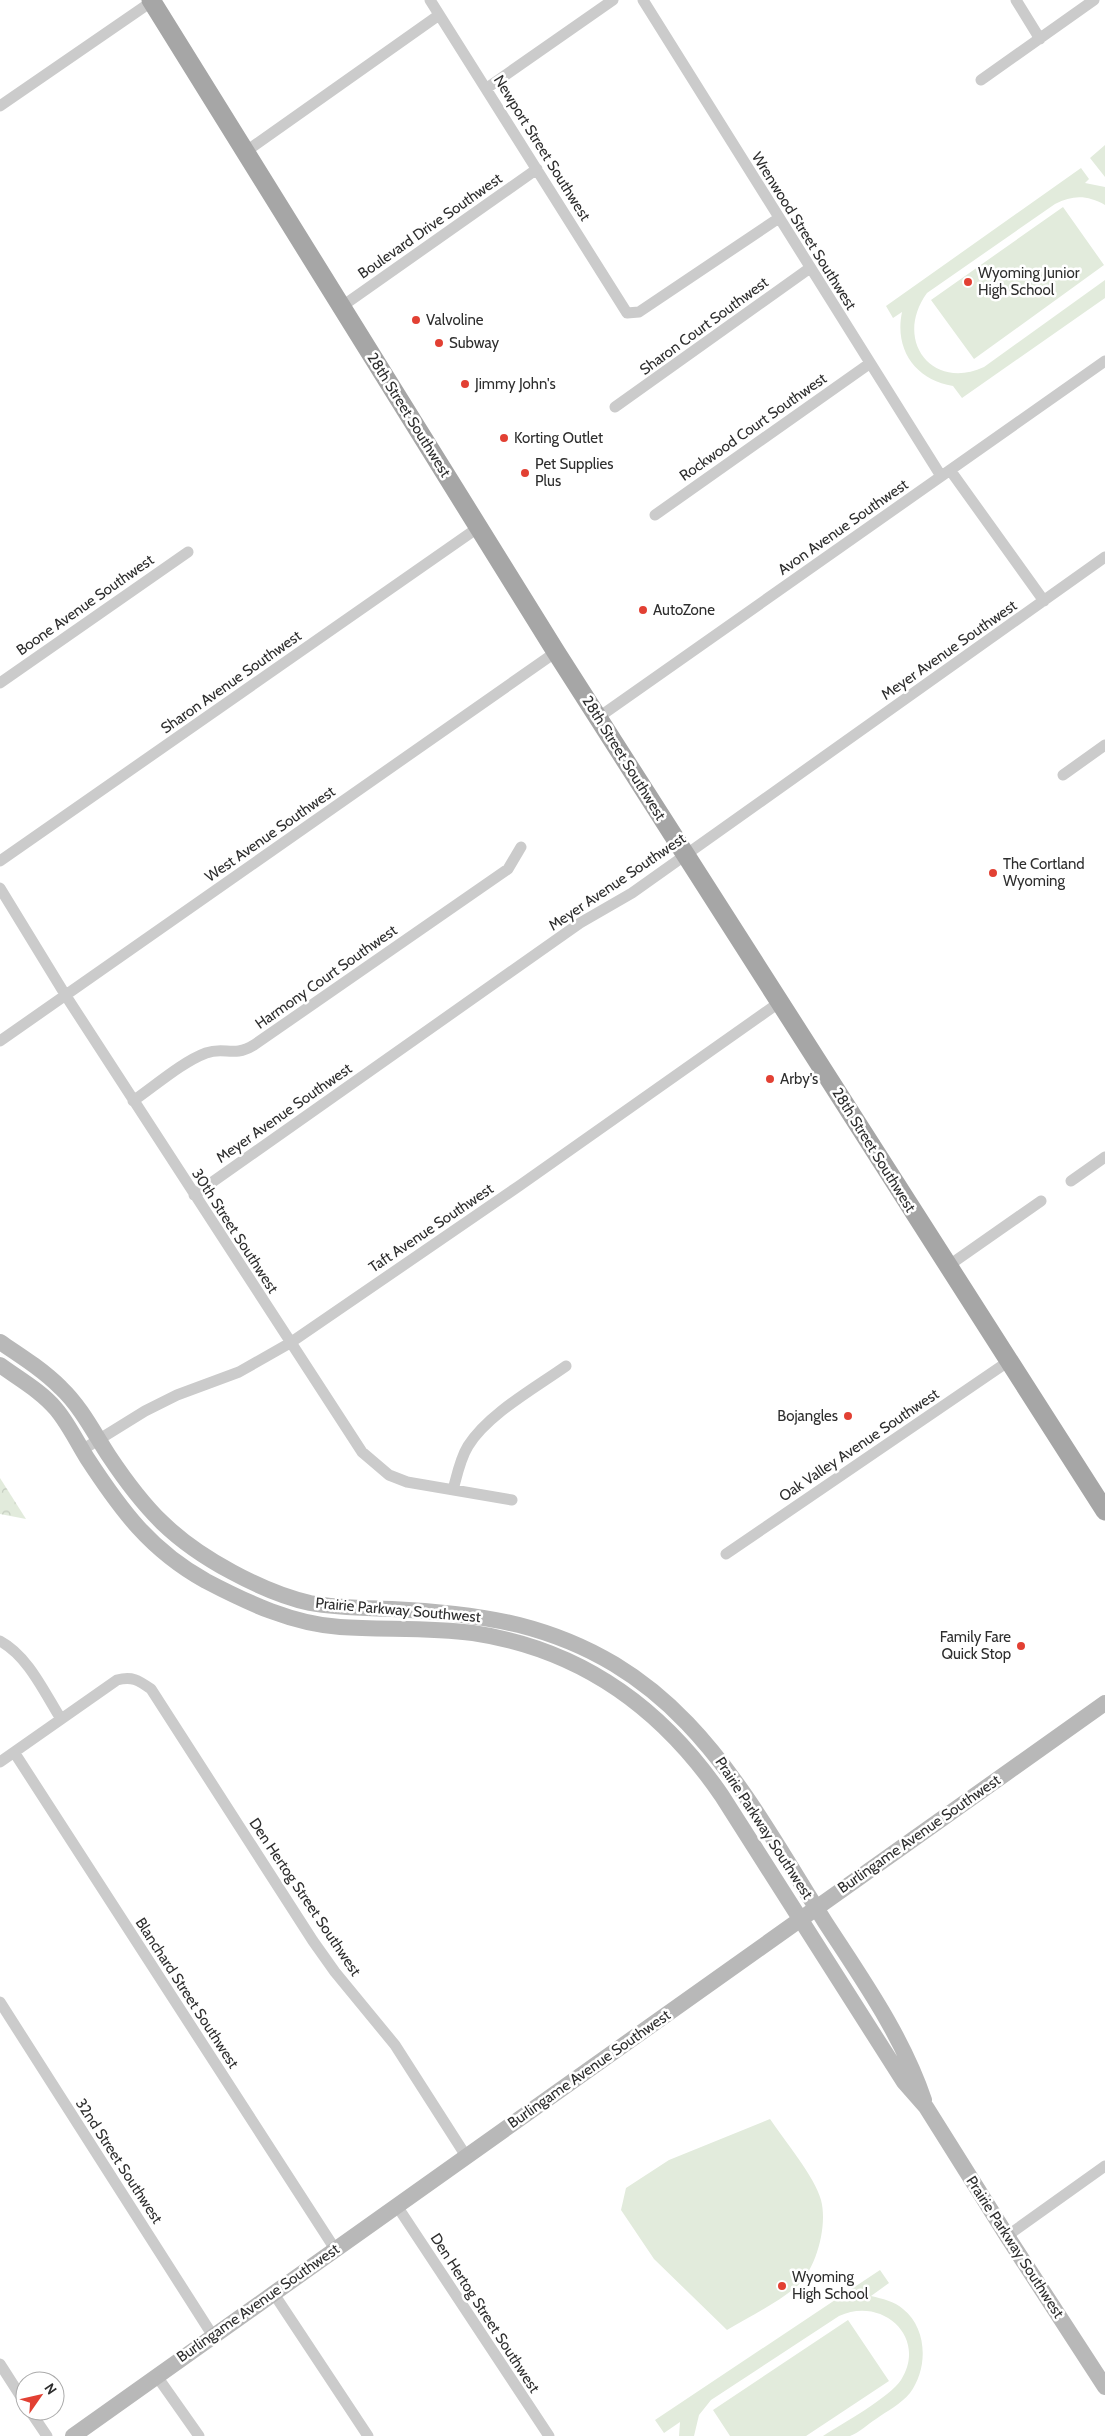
<svg xmlns="http://www.w3.org/2000/svg" width="1105" height="2436" viewBox="0 0 1105 2436" font-family="Cabin,sans-serif">
	<style>
		.forest { fill: url(#forest-crowns) }
		.pitch { fill: #e2ebdc }
		.lines { fill: none; stroke-linecap: round; stroke-linejoin: round }
		.street { stroke: #cbcbcb; stroke-width: 11 }
		.secondary { stroke: #b8b8b8; stroke-width: 16 }
		.primary { stroke: #a6a6a6; stroke-width: 19 }
		.poi-dot { fill: #e24033; stroke: #fff; stroke-width: 2 }
		.labels { text-anchor: middle; stroke-width: 5; stroke-linejoin: round; paint-order: stroke }
		.street-label { font-size: 15px; fill: #2e2e2e; stroke: #fff }
		.poi-label { font-size: 15px; fill: #2e2e2e; stroke: #fff; text-anchor: start }
	</style>
	<defs>
		<pattern id="forest-crowns" width="20" height="18" patternUnits="userSpaceOnUse" patternTransform="scale(1.25)"><rect width="20" height="18" fill="#e2ebdc"/><path d="M2 6a3 3 0 1 1 6 0M12 15a3 3 0 1 1 6 0" fill="none" stroke="#c2cabd"/></pattern>
	</defs>
	<rect width="100%" height="100%" fill="#fff"/>
	<path class="forest" d="M 0,1478 L 26,1519 L 0,1514 Z"/>
	<path class="pitch" d="M 1105,145 L 1105,177 L 1090,158 Z
		M 1081,168 L 1089,179 L 1085,183 L 1105,187 L 1105,205 C 1087,195 1073,195 1055,204 L 927,293 C 893,340 932,391 984,367 L 1105,280 L 1105,298 L 962,398 L 953,386 C 916,380 894,350 902,312 L 893,318 L 886,306 Z
		M 1063,207 L 1104,265 L 974,359 L 931,300 Z
		M 770,2119 C 784,2140 815,2177 821,2200 C 828,2226 816,2271 795,2288 C 775,2304 749,2317 727,2330 L 654,2259 L 621,2210 L 626,2188 L 669,2160 Z
		M 880,2270 L 889,2283 L 871,2296 C 883,2299 894,2301 903,2309 C 928,2329 928,2369 910,2393 C 901,2404 887,2411 876,2419 C 868,2424 859,2433 850,2436 C 843,2436 831,2436 823,2436 C 842,2424 890,2397 901,2380 C 928,2337 882,2296 839,2316 L 711,2400 L 699,2415 L 694,2436 L 679,2436 L 680,2422 L 664,2433 L 655,2420 Z
		M 848,2320 L 889,2381 L 806,2436 L 730,2436 L 713,2410 Z"/>
	<g class="lines">
		<path class="street" d="M 430,0 L 627,313 L 639,312 L 779,218
			M 643,0 L 941,476
			M 1016,0 L 1040,39
			M 981,80 L 1094,0
			M 487,88 L 613,0
			M 0,106 L 154,0
			M 245,152 L 439,15
			M 341,307 L 537,169
			M 615,407 L 810,268
			M 950,470 L 1044,601
			M 655,515 L 869,364
			M 0,683 L 188,552
			M 599,717 L 1105,361
			M 1063,775 L 1105,745
			M 0,861 L 479,527
			M 0,888 L 66,996 L 362,1452 L 389,1475 L 407,1482 L 512,1500
			M 0,1041 L 556,652
			M 133,1101 C 155,1086 182,1062 206,1053 C 225,1046 233,1058 254,1045 L 508,869 L 521,847
			M 1071,1181 L 1105,1157
			M 194,1195 L 580,923 L 632,893 L 1105,557
			M 948,1266 L 1041,1201
			M 82,1450 L 145,1411 L 177,1395 L 239,1372 L 290,1343 L 519,1186 L 780,1002
			M 453,1490 C 457,1475 460,1459 468,1446 C 488,1414 535,1388 566,1366
			M 726,1554 L 1009,1361
			M 0,1641 C 28,1656 44,1692 61,1719
			M 14,1752 L 335,2249
			M 0,1762 L 117,1680 C 132,1676 138,1680 151,1689 L 313,1941 L 335,1972 L 395,2045 L 466,2156
			M 0,2002 L 213,2336
			M 397,2206 L 549,2436
			M 1007,2236 L 1105,2166
			M 274,2294 L 368,2436
			M 0,2364 L 25,2403
			M 156,2375 L 199,2436
			M 30,2411 L 47,2436"/>
		<path class="secondary" d="M 0,1342 C 21,1356 43,1370 61,1388 C 81,1407 94,1433 109,1456 C 145,1510 174,1541 232,1572 C 256,1585 283,1597 310,1603 C 337,1608 365,1608 392,1609 C 435,1611 477,1615 519,1625 C 683,1667 742,1790 825,1922 C 862,1979 902,2035 924,2100
			M 0,1365 C 19,1379 41,1391 56,1409 C 68,1423 77,1442 87,1458 C 121,1510 150,1550 206,1581 C 248,1603 293,1624 340,1627 C 384,1630 429,1627 473,1633 C 581,1649 662,1708 722,1796 L 904,2082 L 926,2107 L 1007,2236 L 1105,2387
			M 73,2436 L 1105,1703"/>
		<path class="primary" d="M 151,0 L 556,652 L 1105,1511"/>
	</g>
	<g class="poi-dot">
		<circle cx="968" cy="282" r="5"/>
		<circle cx="416" cy="320" r="5"/>
		<circle cx="439" cy="343" r="5"/>
		<circle cx="465" cy="384" r="5"/>
		<circle cx="504" cy="438" r="5"/>
		<circle cx="525" cy="473" r="5"/>
		<circle cx="643" cy="610" r="5"/>
		<circle cx="993" cy="873" r="5"/>
		<circle cx="770" cy="1079" r="5"/>
		<circle cx="848" cy="1416" r="5"/>
		<circle cx="1021" cy="1646" r="5"/>
		<circle cx="782" cy="2286" r="5"/>
	</g>
	<g class="labels">
		<g class="street-label">
			<text transform="translate(542 148) rotate(58)" y="5">Newport Street Southwest</text>
			<text transform="translate(430 226) rotate(-35)" y="5">Boulevard Drive Southwest</text>
			<text transform="translate(804 231) rotate(58)" y="5">Wrenwood Street Southwest</text>
			<text transform="translate(704 326) rotate(-36)" y="5">Sharon Court Southwest</text>
			<text transform="translate(409 415) rotate(58)" y="5">28th Street Southwest</text>
			<text transform="translate(753 427) rotate(-35)" y="5">Rockwood Court Southwest</text>
			<text transform="translate(843 527) rotate(-35)" y="5">Avon Avenue Southwest</text>
			<text transform="translate(85 605) rotate(-35)" y="5">Boone Avenue Southwest</text>
			<text transform="translate(949 650) rotate(-35)" y="5">Meyer Avenue Southwest</text>
			<text transform="translate(231 682) rotate(-35)" y="5">Sharon Avenue Southwest</text>
			<text transform="translate(624 758) rotate(58)" y="5">28th Street Southwest</text>
			<text transform="translate(270 834) rotate(-35)" y="5">West Avenue Southwest</text>
			<text transform="translate(617 882) rotate(-34)" y="5">Meyer Avenue Southwest</text>
			<text transform="translate(326 977) rotate(-35)" y="5">Harmony Court Southwest</text>
			<text transform="translate(284 1113) rotate(-35)" y="5">Meyer Avenue Southwest</text>
			<text transform="translate(874 1150) rotate(58)" y="5">28th Street Southwest</text>
			<text transform="translate(431 1228) rotate(-34)" y="5">Taft Avenue Southwest</text>
			<text transform="translate(235 1231) rotate(57)" y="5">30th Street Southwest</text>
			<text transform="translate(859 1445) rotate(-34)" y="5">Oak Valley Avenue Southwest</text>
			<text transform="translate(398 1610) rotate(5)" y="5">Prairie Parkway Southwest</text>
			<text transform="translate(764 1828) rotate(57)" y="5">Prairie Parkway Southwest</text>
			<text transform="translate(919 1834) rotate(-35)" y="5">Burlingame Avenue Southwest</text>
			<text transform="translate(305 1897) rotate(56)" y="5">Den Hertog Street Southwest</text>
			<text transform="translate(187 1993) rotate(57)" y="5">Blanchard Street Southwest</text>
			<text transform="translate(589 2069) rotate(-35)" y="5">Burlingame Avenue Southwest</text>
			<text transform="translate(119 2161) rotate(57)" y="5">32nd Street Southwest</text>
			<text transform="translate(1015 2247) rotate(57)" y="5">Prairie Parkway Southwest</text>
			<text transform="translate(258 2303) rotate(-35)" y="5">Burlingame Avenue Southwest</text>
			<text transform="translate(485 2313) rotate(57)" y="5">Den Hertog Street Southwest</text>
		</g>
		<g class="poi-label">
			<text x="978" y="278">Wyoming Junior<tspan x="978" dy="17">High School</tspan></text>
			<text x="426" y="325">Valvoline</text>
			<text x="449" y="348">Subway</text>
			<text x="475" y="389">Jimmy John's</text>
			<text x="514" y="443">Korting Outlet</text>
			<text x="535" y="469">Pet Supplies<tspan x="535" dy="17">Plus</tspan></text>
			<text x="653" y="615">AutoZone</text>
			<text x="1003" y="869">The Cortland<tspan x="1003" dy="17">Wyoming</tspan></text>
			<text x="780" y="1084">Arby's</text>
			<text x="838" y="1421" text-anchor="end">Bojangles</text>
			<text x="1011" y="1642" text-anchor="end">Family Fare<tspan x="1011" dy="17">Quick Stop</tspan></text>
			<text x="792" y="2282">Wyoming<tspan x="792" dy="17">High School</tspan></text>
		</g>
	</g>
	<g transform="translate(40 2396) rotate(56)"><circle r="24" fill="#ffffff" stroke="#ababab"/>
	<path d="M0-4L9 19L0 12L-9 19Z" fill="#e24033"/>
	<text y="-8" font-size="14" font-weight="bold" text-anchor="middle" fill="#2e2e2e">N</text>
	</g>
</svg>
